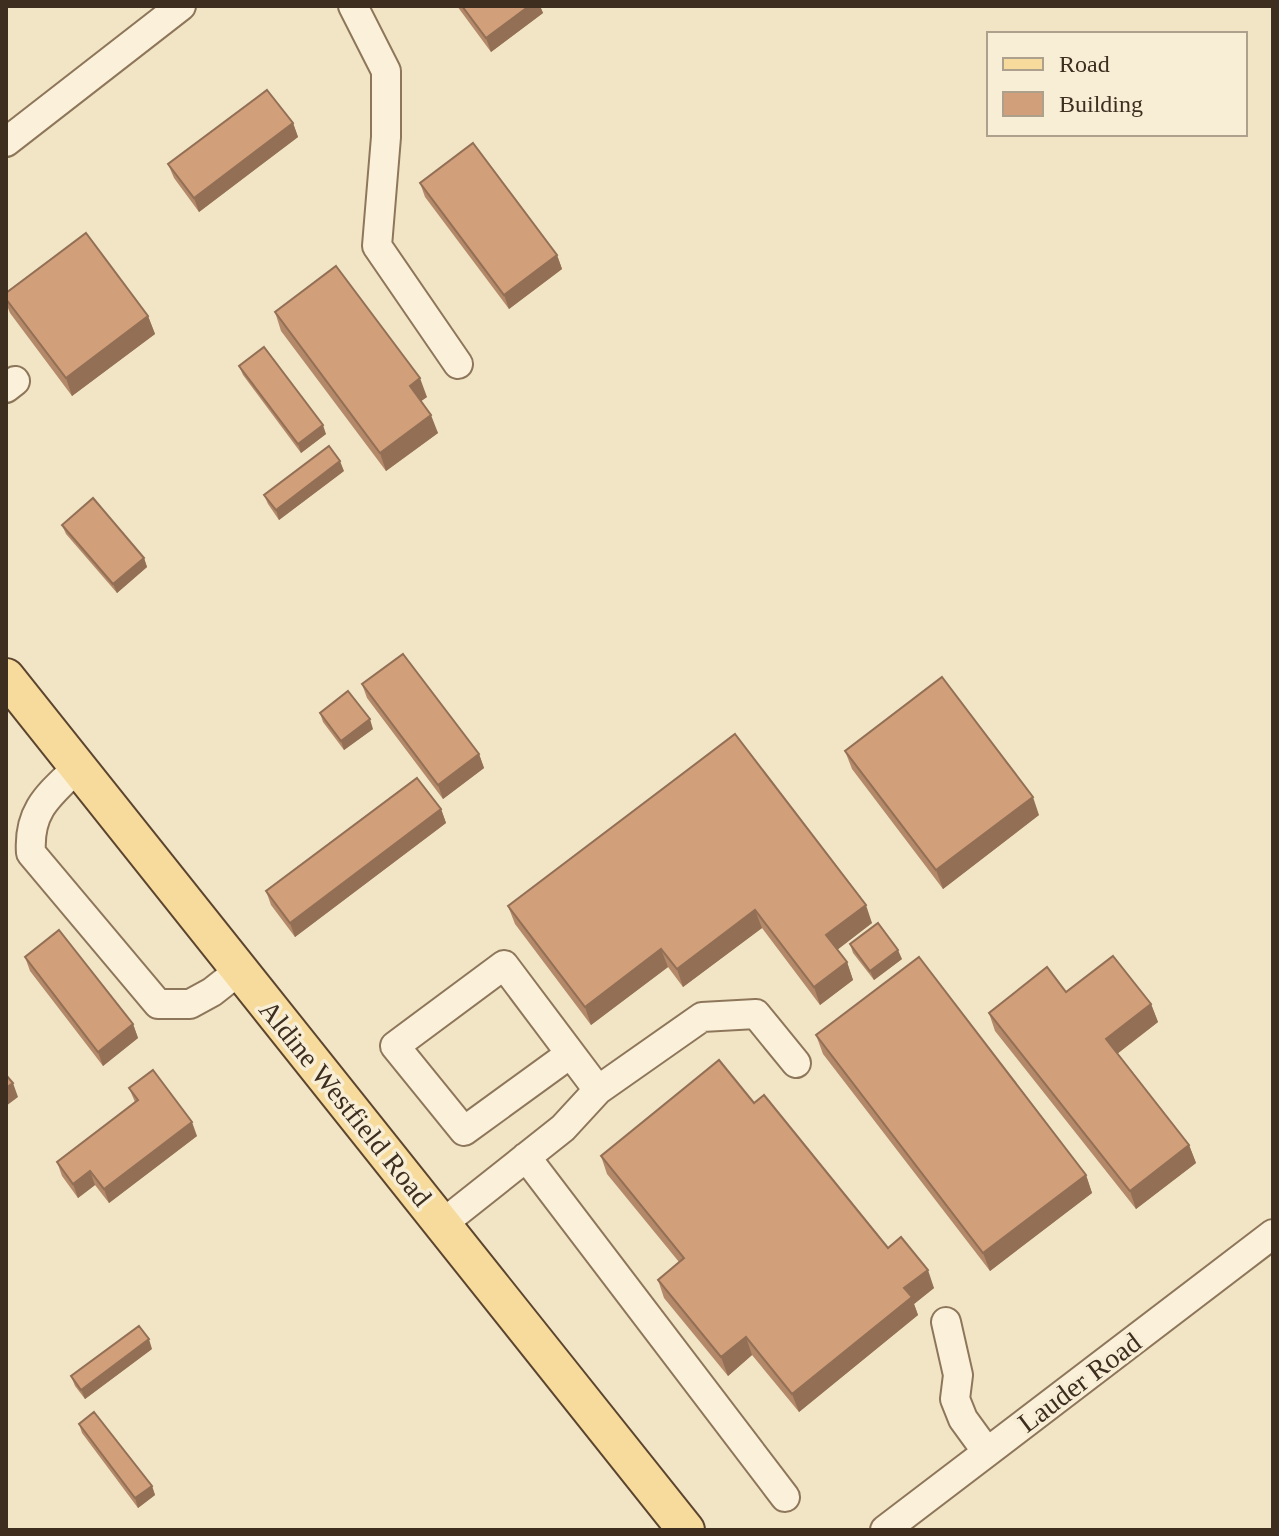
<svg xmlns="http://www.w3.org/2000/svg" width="1279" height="1536" viewBox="0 0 1279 1536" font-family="Georgia,serif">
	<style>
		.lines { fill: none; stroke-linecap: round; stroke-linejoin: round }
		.minor-casing { stroke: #8e765a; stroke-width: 32 }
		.major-casing { stroke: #5c442e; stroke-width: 40 }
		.minor { stroke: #fbf1da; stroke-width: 28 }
		.major { stroke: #f6db9c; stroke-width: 36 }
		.wall { fill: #b48969 }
		.shaded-wall { fill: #926f55 }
		.building { fill: #d19f7a; stroke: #926f55; stroke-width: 2 }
		.labels { text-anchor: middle; stroke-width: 7; stroke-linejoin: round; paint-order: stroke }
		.street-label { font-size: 28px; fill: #3d2e1f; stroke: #f8eed6 }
	</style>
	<rect width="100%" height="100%" fill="#f1e5c6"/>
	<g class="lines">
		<g class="minor-casing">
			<path id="minor" d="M 353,6 L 386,71 L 386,137 L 377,246 L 458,364
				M 6,142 L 181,6
				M 6,388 L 15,381
				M 78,767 C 49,795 28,810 31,853 L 158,1004 L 190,1004 L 212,992 L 240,970
				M 598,1090 L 702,1017 L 756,1014 L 796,1063
				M 526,1157 L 785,1497
				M 442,1224 L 563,1128 L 598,1090 L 504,965 L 395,1046 L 464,1131 L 570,1054
				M 946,1322 L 958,1375 L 955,1399 L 963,1419 L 987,1452
				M 885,1530 L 1273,1234"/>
		</g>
		<g class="major-casing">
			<path id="major" d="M 6,677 L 686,1530"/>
		</g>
		<use href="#minor" class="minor"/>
		<use href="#major" class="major"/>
	</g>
	<path class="wall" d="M 457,6 L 540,6 L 543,13 L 491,52 Z
		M 293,123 L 298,137 L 199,212 L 174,178 L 168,164 Z
		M 420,183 L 557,255 L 562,269 L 509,309 L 425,197 Z
		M 6,293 L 148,316 L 155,334 L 72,396 L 10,313 L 6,303 Z
		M 275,312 L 427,397 L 421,401 L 438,433 L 386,471 L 281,331 Z
		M 239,366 L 326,434 L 301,453 L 243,375 Z
		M 344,471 L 279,520 L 268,504 L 264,495 Z
		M 62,525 L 144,558 L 147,567 L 117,593 L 66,534 Z
		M 362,684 L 479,754 L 484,768 L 443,799 L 367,698 Z
		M 320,713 L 373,729 L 344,750 L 323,722 Z
		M 735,734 L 872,923 L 837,950 L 847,962 L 853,980 L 820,1005 L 762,928 L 683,987 L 668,967 L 591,1025 L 515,924 L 508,906 Z
		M 845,751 L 1039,815 L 943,889 L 852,769 Z
		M 441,809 L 446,823 L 295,937 L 271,905 L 266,891 Z
		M 850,944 L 902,959 L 874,980 L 853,953 Z
		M 25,957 L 133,1024 L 138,1038 L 103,1066 L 30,971 Z
		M 1066,992 L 1151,1004 L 1158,1022 L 1117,1054 L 1189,1145 L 1196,1163 L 1136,1209 L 995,1031 L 989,1013 Z
		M 816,1035 L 1086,1175 L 1092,1193 L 990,1271 L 823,1054 Z
		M 129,1088 L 197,1136 L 109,1203 L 95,1185 L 78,1198 L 62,1176 L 57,1162 L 135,1102 Z
		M 754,1103 L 888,1248 L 934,1288 L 914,1304 L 918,1315 L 799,1412 L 752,1355 L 728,1376 L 664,1298 L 658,1280 L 679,1262 L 607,1174 L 601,1156 Z
		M 152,1349 L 85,1399 L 75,1386 L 71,1376 Z
		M 79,1424 L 152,1486 L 155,1495 L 138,1508 L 82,1433 Z"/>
	<path class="shaded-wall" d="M 529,6 L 540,6 L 543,13 L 491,52 L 486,38 Z
		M 293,123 L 298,137 L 199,212 L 194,198 Z
		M 557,255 L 562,269 L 509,309 L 504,295 Z
		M 148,316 L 155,334 L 72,396 L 66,378 Z
		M 420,378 L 427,397 L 417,404 L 410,386 Z
		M 431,415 L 438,433 L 386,471 L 380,453 Z
		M 323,425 L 326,434 L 301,453 L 298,444 Z
		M 340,461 L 344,471 L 279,520 L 276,510 Z
		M 144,558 L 147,567 L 117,593 L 113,584 Z
		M 370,719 L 373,729 L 344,750 L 341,741 Z
		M 479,754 L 484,768 L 443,799 L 438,785 Z
		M 1033,797 L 1039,815 L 943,889 L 936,870 Z
		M 441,809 L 446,823 L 295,937 L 290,923 Z
		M 866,905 L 872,923 L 833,953 L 826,935 Z
		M 755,910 L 762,928 L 683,987 L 677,969 Z
		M 661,949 L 668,967 L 591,1025 L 585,1007 Z
		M 898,950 L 902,959 L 874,980 L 870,971 Z
		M 847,962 L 853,980 L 820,1005 L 814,987 Z
		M 1151,1004 L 1158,1022 L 1113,1057 L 1106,1039 Z
		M 133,1024 L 138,1038 L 103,1066 L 98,1052 Z
		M 13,1083 L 18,1097 L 6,1106 L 6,1088 Z
		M 192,1122 L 197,1136 L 109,1203 L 104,1189 Z
		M 1189,1145 L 1196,1163 L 1136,1209 L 1130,1191 Z
		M 90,1171 L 95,1185 L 78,1198 L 73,1184 Z
		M 1086,1175 L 1092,1193 L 990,1271 L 983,1253 Z
		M 928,1270 L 934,1288 L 914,1304 L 918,1315 L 799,1412 L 792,1394 L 904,1288 Z
		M 746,1337 L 752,1355 L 728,1376 L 721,1357 Z
		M 149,1339 L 152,1349 L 85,1399 L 81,1390 Z
		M 152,1486 L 155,1495 L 138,1508 L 135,1498 Z"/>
	<path class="building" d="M 462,6 L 529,6 L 486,38 Z
		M 267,90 L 293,123 L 194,198 L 168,164 Z
		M 473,143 L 557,255 L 504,295 L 420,183 Z
		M 86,233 L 148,316 L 66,378 L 6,299 L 6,293 Z
		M 336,266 L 420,378 L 410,386 L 431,415 L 380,453 L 275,312 Z
		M 264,347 L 323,425 L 298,444 L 239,366 Z
		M 329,446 L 340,461 L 276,510 L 264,495 Z
		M 93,498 L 144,558 L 113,584 L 62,525 Z
		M 403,654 L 479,754 L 438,785 L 362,684 Z
		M 942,677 L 1033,797 L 936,870 L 845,751 Z
		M 348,691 L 370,719 L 341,741 L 320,713 Z
		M 735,734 L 866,905 L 826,935 L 847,962 L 814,987 L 755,910 L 677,969 L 661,949 L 585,1007 L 508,906 Z
		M 417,778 L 441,809 L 290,923 L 266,891 Z
		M 878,923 L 898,950 L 870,971 L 850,944 Z
		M 59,930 L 133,1024 L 98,1052 L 25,957 Z
		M 1113,956 L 1151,1004 L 1106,1039 L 1189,1145 L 1130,1191 L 989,1013 L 1047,967 L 1066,992 Z
		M 919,957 L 1086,1175 L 983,1253 L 816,1035 Z
		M 719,1060 L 754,1103 L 764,1095 L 888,1248 L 901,1237 L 928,1270 L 904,1288 L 912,1297 L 792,1394 L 746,1337 L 721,1357 L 658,1280 L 684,1258 L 601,1156 Z
		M 153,1070 L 192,1122 L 104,1189 L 90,1171 L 73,1184 L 57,1162 L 138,1100 L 129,1088 Z
		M 6,1075 L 13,1083 L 6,1088 Z
		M 139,1326 L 149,1339 L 81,1390 L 71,1376 Z
		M 94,1412 L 152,1486 L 135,1498 L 79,1424 Z"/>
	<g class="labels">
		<g class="street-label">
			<text transform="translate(346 1103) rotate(51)" y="10">Aldine Westfield Road</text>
			<text transform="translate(1079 1382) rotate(-37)" y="10">Lauder Road</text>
		</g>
	</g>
	<rect width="1279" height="1536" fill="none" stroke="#3d2e1f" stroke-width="16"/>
	<rect x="987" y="32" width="260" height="104" fill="#f8eed6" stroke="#ada18d" stroke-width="2"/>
	<rect x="1003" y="58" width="40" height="12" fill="#f6db9c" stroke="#ada18d" stroke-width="2"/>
	<text x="1059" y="72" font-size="24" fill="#3d2e1f">Road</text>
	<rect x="1003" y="92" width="40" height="24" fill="#d19f7a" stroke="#ada18d" stroke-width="2"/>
	<text x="1059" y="112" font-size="24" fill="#3d2e1f">Building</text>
</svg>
